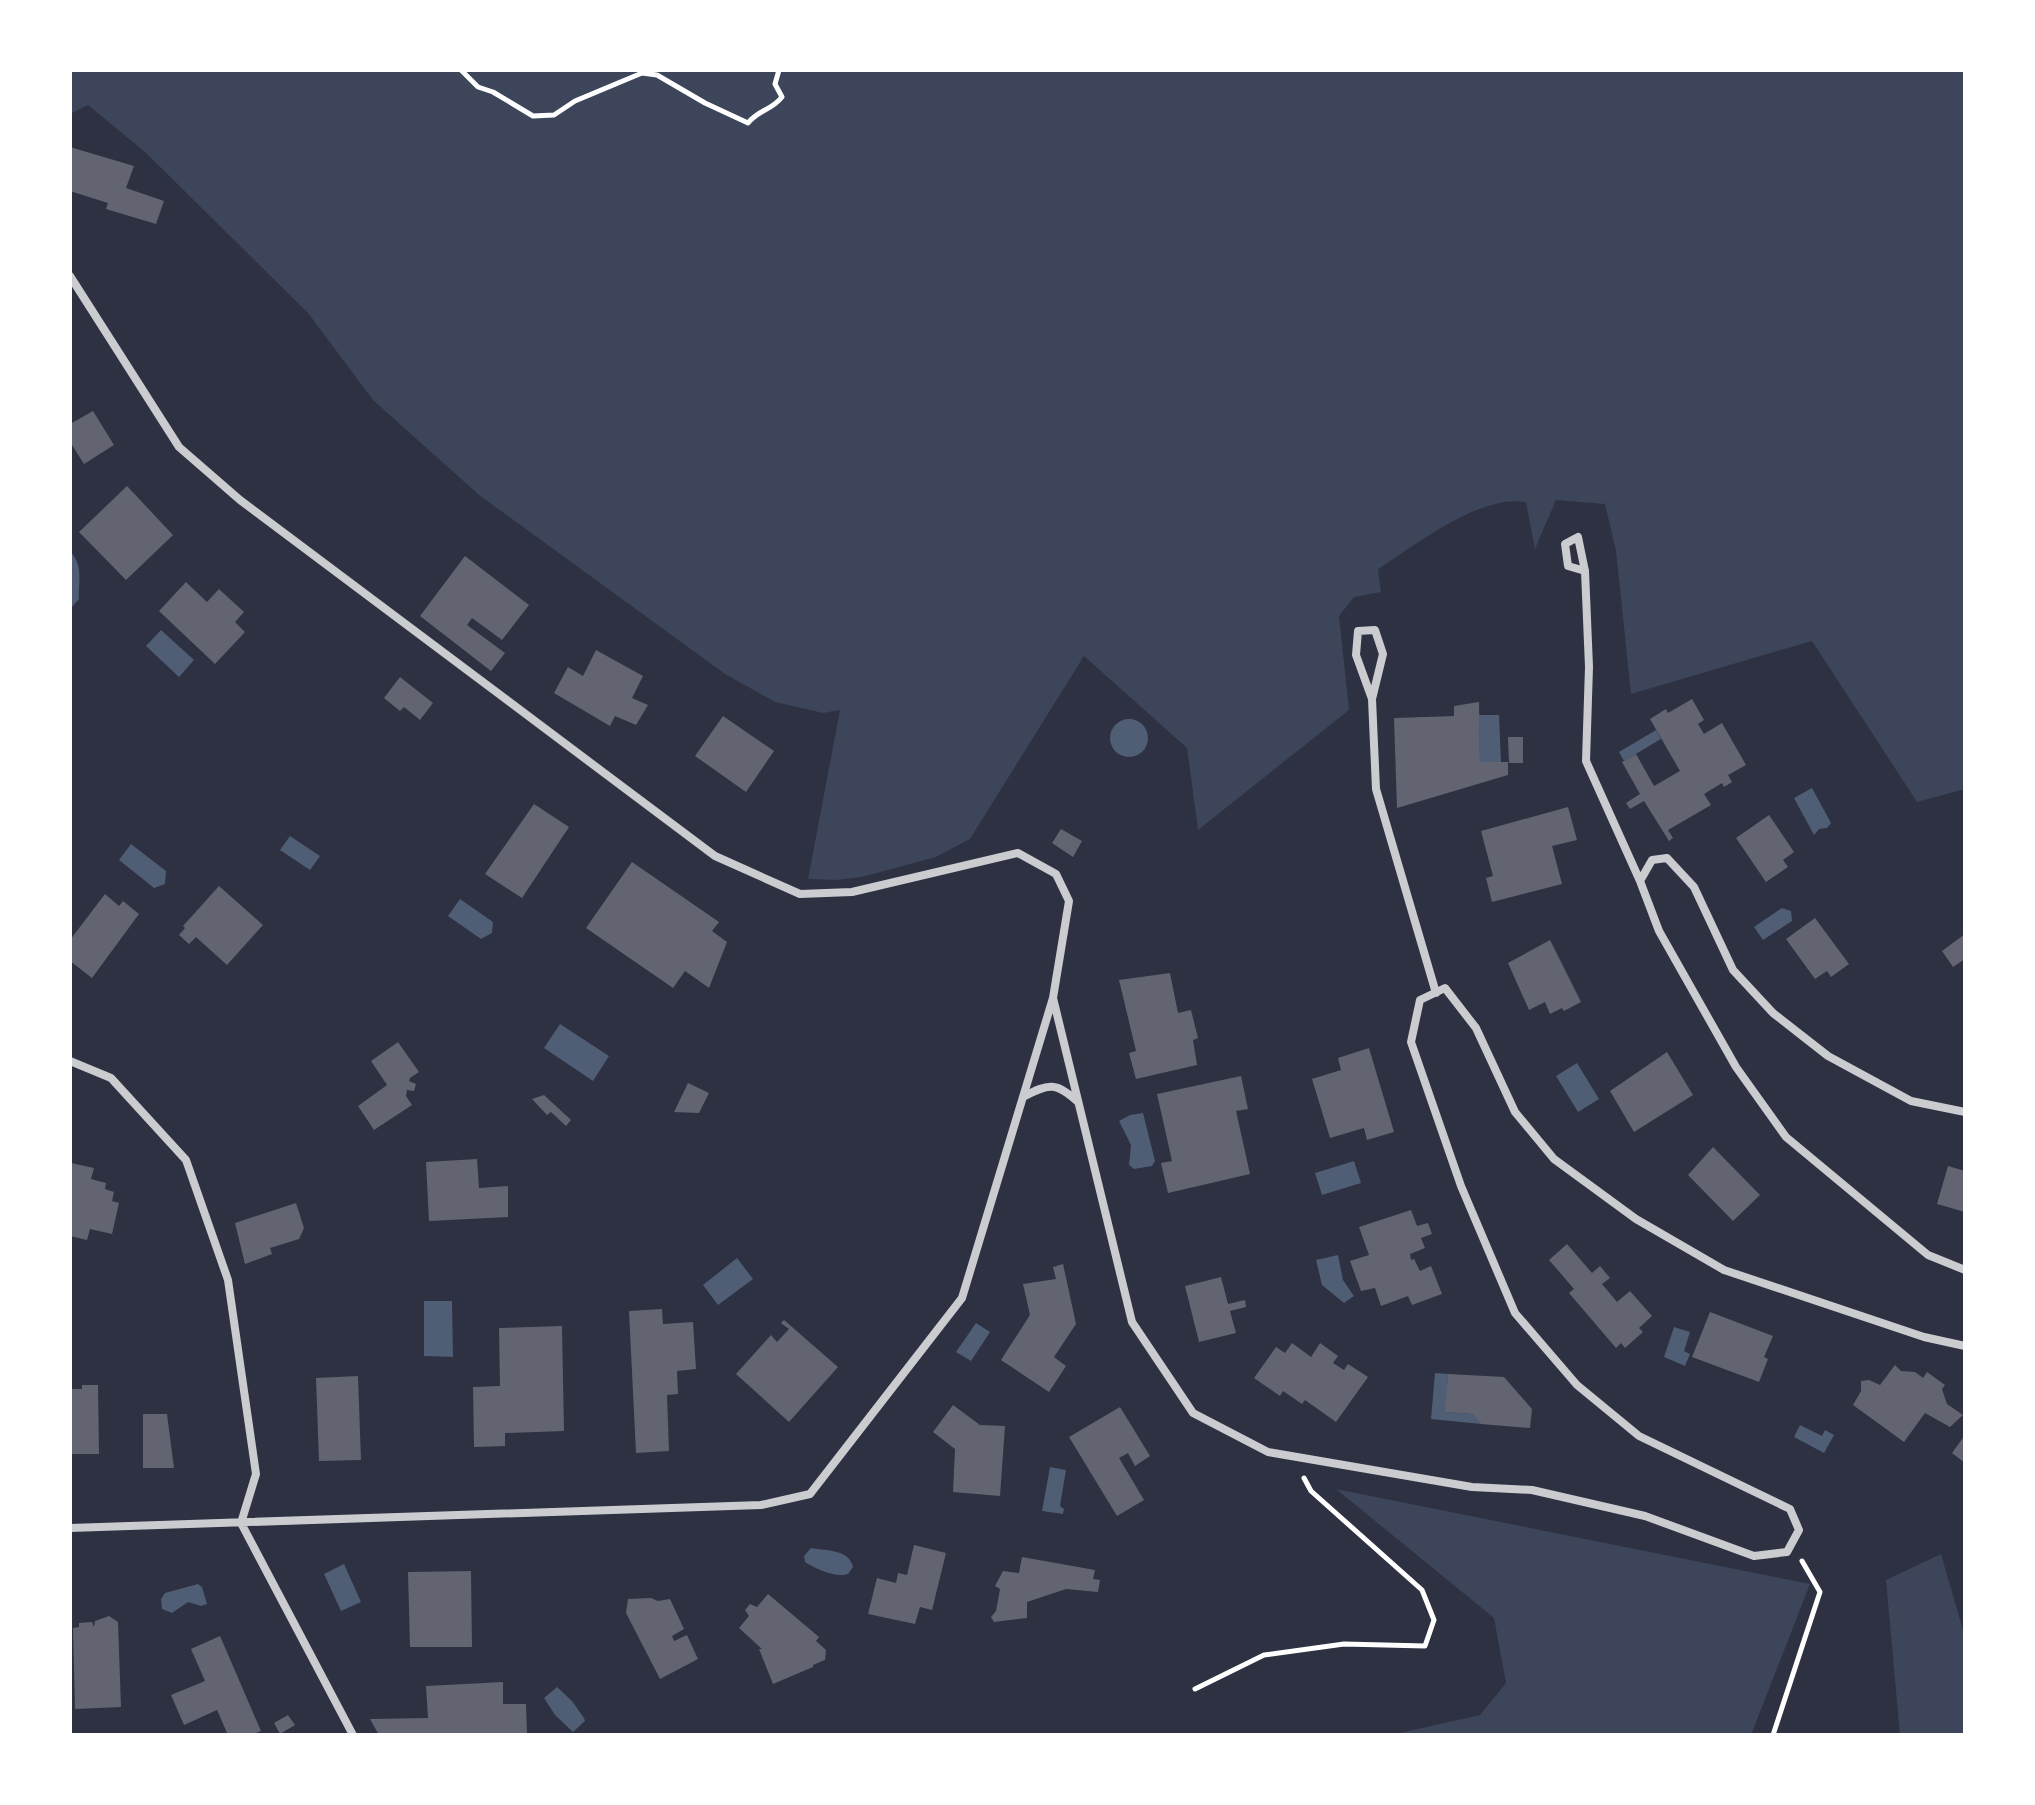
<svg xmlns="http://www.w3.org/2000/svg" width="2035" height="1805" viewBox="0 0 2035 1805" font-family="'Public Sans',sans-serif">
	<style>
		.green { fill: #3c4559 }
		.water { fill: #4f5d75 }
		.building { fill: #626471 }
		.lines { fill: none; stroke-linecap: round; stroke-linejoin: round }
		.path { stroke: #fff; stroke-width: 5 }
		.minor { stroke: #caccd0; stroke-width: 8 }
	</style>
	<rect width="100%" height="100%" fill="#2d3142"/>
	<path class="green" d="M 70,70 L 1965,70 L 1965,789 L 1917,802 L 1812,641 L 1631,694 L 1616,551 L 1605,504 L 1556,500 L 1535,549 L 1526,502 C 1480,494 1416,545 1378,569 L 1381,592 L 1354,597 L 1339,616 L 1349,710 L 1198,830 L 1187,748 L 1084,656 L 970,839 L 936,857 L 862,877 L 836,880 L 808,879 L 840,710 L 823,713 L 775,702 L 725,674 L 479,495 L 373,400 L 308,313 L 145,152 L 88,105 L 70,114 Z
		M 1336,1489 L 1810,1584 L 1751,1735 L 1391,1735 L 1480,1715 L 1506,1683 L 1494,1618 Z
		M 1941,1554 L 1965,1637 L 1964,1735 L 1900,1735 L 1886,1580 Z"/>
	<path class="water" d="M 70,551 C 84,566 78,581 79,599 L 70,609 Z
		M 161,630 L 194,660 L 179,677 L 146,646 Z
		M 1479,715 L 1499,715 L 1501,762 L 1480,762 Z
		M1110 738a19 19 0 1 1 38 0a19 19 0 1 1-38 0Z
		M 1656,730 L 1661,739 L 1624,761 L 1619,752 Z
		M 1812,788 L 1831,823 L 1827,828 L 1819,829 L 1814,835 L 1794,798 Z
		M 290,836 L 320,856 L 310,870 L 280,850 Z
		M 131,844 L 166,871 L 165,884 L 154,888 L 119,860 Z
		M 460,899 L 493,922 L 492,933 L 481,939 L 448,916 Z
		M 1782,908 L 1791,911 L 1792,921 L 1763,940 L 1754,927 Z
		M 560,1024 L 609,1056 L 593,1081 L 544,1048 Z
		M 1577,1063 L 1599,1099 L 1578,1112 L 1556,1076 Z
		M 1143,1113 L 1155,1161 L 1152,1166 L 1134,1169 L 1129,1165 L 1131,1145 L 1119,1121 L 1130,1115 Z
		M 1354,1161 L 1361,1183 L 1322,1195 L 1315,1173 Z
		M 1338,1255 L 1343,1280 L 1354,1296 L 1344,1303 L 1322,1285 L 1316,1260 Z
		M 737,1258 L 753,1279 L 718,1305 L 703,1285 Z
		M 424,1301 L 452,1301 L 453,1357 L 424,1356 Z
		M 976,1323 L 990,1332 L 971,1361 L 956,1352 Z
		M 1674,1327 L 1690,1332 L 1684,1351 L 1690,1354 L 1685,1366 L 1664,1357 Z
		M 1435,1373 L 1448,1374 L 1446,1412 L 1472,1414 L 1481,1424 L 1431,1419 Z
		M 1800,1425 L 1822,1436 L 1825,1430 L 1834,1435 L 1824,1453 L 1794,1437 Z
		M 1050,1467 L 1066,1470 L 1060,1506 L 1064,1509 L 1063,1514 L 1042,1511 Z
		M 811,1548 C 827,1551 849,1549 853,1567 L 848,1574 C 836,1578 816,1569 805,1562 L 804,1556 Z
		M 344,1564 L 361,1602 L 341,1611 L 324,1574 Z
		M 198,1584 L 202,1587 L 207,1604 L 201,1606 L 188,1602 L 172,1613 L 162,1609 L 161,1599 L 165,1593 Z
		M 557,1687 L 572,1701 L 584,1718 L 585,1721 L 573,1732 L 555,1715 L 544,1698 Z"/>
	<path class="building" d="M 70,147 L 134,166 L 126,188 L 164,201 L 156,224 L 106,209 L 108,203 L 70,191 Z
		M 93,411 L 114,445 L 84,464 L 70,442 L 70,424 Z
		M 127,486 L 173,535 L 126,580 L 79,532 Z
		M 465,556 L 529,605 L 502,640 L 472,618 L 467,625 L 505,653 L 491,671 L 420,616 Z
		M 186,582 L 207,602 L 219,589 L 244,612 L 235,622 L 245,632 L 215,664 L 159,611 Z
		M 596,650 L 643,676 L 632,698 L 648,705 L 636,725 L 615,716 L 610,726 L 554,693 L 568,667 L 583,676 Z
		M 400,677 L 433,703 L 420,720 L 404,707 L 400,711 L 384,698 Z
		M 1692,699 L 1704,720 L 1698,724 L 1704,734 L 1722,723 L 1746,765 L 1728,775 L 1732,782 L 1724,787 L 1722,783 L 1704,794 L 1711,805 L 1668,830 L 1673,838 L 1669,841 L 1644,801 L 1630,809 L 1626,803 L 1640,794 L 1622,762 L 1636,754 L 1654,786 L 1680,771 L 1650,719 L 1666,709 L 1668,713 Z
		M 1479,702 L 1480,762 L 1508,762 L 1508,775 L 1397,808 L 1394,718 L 1454,716 L 1454,706 Z
		M 723,716 L 774,751 L 746,792 L 695,756 Z
		M 1508,737 L 1523,737 L 1523,763 L 1509,763 Z
		M 534,804 L 569,827 L 522,898 L 485,874 Z
		M 1568,807 L 1577,840 L 1552,846 L 1562,884 L 1492,902 L 1486,878 L 1493,876 L 1481,831 Z
		M 1769,815 L 1794,852 L 1783,860 L 1788,867 L 1766,882 L 1736,838 Z
		M 1061,829 L 1082,841 L 1073,857 L 1052,843 Z
		M 632,862 L 719,922 L 712,931 L 727,942 L 709,988 L 685,971 L 673,988 L 586,928 Z
		M 219,886 L 263,925 L 227,965 L 196,937 L 189,944 L 179,935 L 185,928 L 183,926 Z
		M 105,894 L 119,906 L 123,901 L 139,914 L 92,978 L 70,961 L 70,940 Z
		M 1815,918 L 1849,964 L 1831,977 L 1827,971 L 1815,979 L 1786,939 Z
		M 1965,934 L 1965,959 L 1953,967 L 1942,951 Z
		M 1550,940 L 1581,1002 L 1564,1011 L 1562,1008 L 1550,1014 L 1545,1002 L 1529,1010 L 1508,963 Z
		M 1170,973 L 1178,1013 L 1191,1010 L 1198,1038 L 1193,1040 L 1197,1065 L 1136,1079 L 1129,1053 L 1136,1051 L 1119,980 Z
		M 398,1042 L 419,1072 L 410,1078 L 409,1081 L 416,1084 L 414,1091 L 407,1090 L 406,1096 L 412,1105 L 374,1130 L 358,1106 L 387,1085 L 371,1061 Z
		M 1369,1048 L 1394,1132 L 1367,1140 L 1364,1128 L 1330,1138 L 1312,1079 L 1341,1070 L 1338,1058 Z
		M 1667,1052 L 1693,1095 L 1634,1132 L 1610,1091 Z
		M 1241,1076 L 1248,1109 L 1236,1111 L 1250,1174 L 1168,1193 L 1161,1163 L 1172,1161 L 1157,1094 Z
		M 688,1083 L 709,1093 L 699,1113 L 674,1112 Z
		M 544,1095 L 571,1120 L 566,1126 L 551,1112 L 547,1115 L 532,1099 Z
		M 1713,1147 L 1760,1195 L 1733,1221 L 1688,1175 Z
		M 477,1159 L 479,1188 L 508,1186 L 508,1217 L 429,1221 L 426,1162 Z
		M 71,1163 L 94,1168 L 91,1179 L 106,1183 L 105,1189 L 114,1192 L 112,1201 L 119,1203 L 112,1234 L 90,1229 L 87,1240 L 70,1236 Z
		M 1948,1166 L 1965,1171 L 1965,1212 L 1937,1204 Z
		M 296,1203 L 304,1228 L 299,1239 L 270,1248 L 272,1254 L 245,1264 L 235,1223 Z
		M 1411,1210 L 1417,1226 L 1428,1223 L 1432,1234 L 1421,1238 L 1425,1248 L 1410,1254 L 1411,1260 L 1414,1259 L 1420,1271 L 1431,1266 L 1442,1294 L 1412,1305 L 1408,1296 L 1381,1306 L 1375,1288 L 1361,1291 L 1350,1261 L 1369,1255 L 1359,1227 Z
		M 1567,1244 L 1592,1273 L 1600,1266 L 1610,1278 L 1602,1284 L 1617,1302 L 1630,1291 L 1652,1316 L 1639,1328 L 1643,1332 L 1625,1348 L 1621,1343 L 1616,1348 L 1569,1293 L 1574,1289 L 1549,1260 Z
		M 1063,1264 L 1076,1324 L 1054,1357 L 1066,1366 L 1049,1392 L 1001,1360 L 1030,1315 L 1023,1284 L 1056,1279 L 1053,1267 Z
		M 1221,1277 L 1228,1304 L 1245,1300 L 1246,1307 L 1230,1311 L 1236,1333 L 1199,1342 L 1185,1286 Z
		M 662,1309 L 663,1324 L 693,1322 L 696,1369 L 677,1371 L 678,1394 L 667,1395 L 669,1451 L 636,1453 L 629,1311 Z
		M 1710,1312 L 1773,1336 L 1764,1357 L 1768,1359 L 1759,1382 L 1692,1357 Z
		M 784,1320 L 838,1367 L 789,1422 L 736,1374 L 771,1335 L 777,1342 L 789,1329 L 781,1323 Z
		M 562,1326 L 564,1431 L 505,1433 L 505,1446 L 474,1447 L 473,1387 L 500,1386 L 499,1328 Z
		M 1292,1343 L 1311,1357 L 1320,1343 L 1338,1356 L 1333,1363 L 1344,1370 L 1348,1364 L 1368,1377 L 1336,1422 L 1305,1400 L 1302,1404 L 1283,1391 L 1280,1396 L 1254,1378 L 1276,1347 L 1285,1353 Z
		M 1895,1365 L 1901,1371 L 1915,1372 L 1923,1378 L 1927,1372 L 1945,1385 L 1942,1389 L 1947,1404 L 1963,1415 L 1950,1427 L 1925,1413 L 1904,1442 L 1853,1405 L 1861,1391 L 1861,1381 L 1869,1380 L 1880,1385 Z
		M 1448,1374 L 1504,1377 L 1532,1409 L 1530,1428 L 1481,1424 L 1472,1414 L 1445,1412 Z
		M 358,1376 L 361,1460 L 319,1461 L 316,1378 Z
		M 82,1385 L 98,1385 L 99,1454 L 70,1454 L 70,1389 L 82,1389 Z
		M 953,1405 L 980,1425 L 1005,1426 L 1000,1496 L 953,1492 L 955,1449 L 933,1432 Z
		M 1120,1407 L 1150,1456 L 1135,1466 L 1128,1453 L 1119,1458 L 1144,1500 L 1117,1516 L 1069,1437 Z
		M 143,1414 L 167,1414 L 174,1468 L 143,1468 Z
		M 1965,1435 L 1965,1463 L 1952,1453 Z
		M 914,1545 L 946,1553 L 932,1610 L 920,1607 L 915,1624 L 868,1614 L 877,1578 L 896,1583 L 898,1573 L 907,1575 Z
		M 1022,1557 L 1095,1570 L 1093,1579 L 1100,1580 L 1098,1592 L 1066,1589 L 1027,1602 L 1027,1618 L 994,1622 L 991,1617 L 996,1611 L 1000,1589 L 995,1586 L 1003,1571 L 1019,1573 Z
		M 471,1571 L 472,1647 L 410,1647 L 408,1572 Z
		M 768,1594 L 819,1637 L 816,1641 L 826,1650 L 825,1660 L 813,1665 L 813,1667 L 773,1684 L 759,1649 L 762,1649 L 739,1628 L 749,1616 L 745,1610 L 750,1604 L 757,1607 Z
		M 651,1598 L 658,1601 L 670,1599 L 684,1629 L 672,1636 L 674,1641 L 687,1635 L 698,1659 L 660,1679 L 626,1613 L 628,1599 Z
		M 109,1616 L 118,1622 L 121,1707 L 75,1709 L 73,1628 L 79,1627 L 79,1623 L 92,1622 L 94,1627 L 95,1621 Z
		M 220,1636 L 261,1731 L 251,1735 L 228,1735 L 217,1710 L 184,1725 L 171,1695 L 205,1681 L 191,1649 Z
		M 503,1682 L 503,1704 L 526,1704 L 527,1735 L 379,1735 L 370,1719 L 428,1718 L 426,1686 Z
		M 288,1715 L 295,1725 L 280,1734 L 274,1723 Z"/>
	<g class="lines">
		<path class="path" d="M 461,70 L 478,87 L 493,92 L 533,116 L 554,115 L 575,101 L 642,73 L 657,75 L 705,103 L 748,123 C 759,109 771,111 782,97 L 775,84 L 779,70
			M 1195,1689 L 1264,1655 L 1344,1644 L 1425,1646 L 1434,1620 L 1422,1590 L 1311,1491 L 1304,1478
			M 1773,1735 L 1820,1592 L 1802,1561"/>
		<path class="minor" d="M 70,276 L 179,447 L 240,500 L 715,856 L 800,894 L 852,892 L 1018,853 L 1056,874 L 1069,901 L 1053,998 L 962,1298 L 810,1494 L 761,1505 L 70,1528
			M 1585,571 L 1568,566 L 1565,544 L 1578,537 L 1585,571 L 1589,667 L 1586,761 L 1640,881
			M 1372,699 L 1356,655 L 1358,631 L 1375,630 L 1383,654 L 1372,699 L 1376,789 L 1436,993
			M 1053,998 L 1132,1322 L 1193,1413 L 1268,1452 L 1472,1487 L 1532,1490 L 1645,1516 L 1754,1556 L 1787,1552 L 1799,1530 L 1790,1509 L 1639,1436 L 1577,1385 L 1515,1313 L 1461,1186 L 1411,1042 L 1420,1000 L 1445,988 L 1476,1028 L 1515,1112 L 1554,1159 L 1636,1219 L 1724,1270 L 1924,1337 L 1965,1346
			M 70,1061 L 111,1078 L 186,1160 L 228,1280 L 256,1474 L 241,1523 L 353,1735
			M 1023,1097 C 1049,1083 1056,1082 1078,1102
			M 1965,1112 L 1911,1101 L 1828,1056 L 1773,1013 L 1733,970 L 1694,887 L 1667,858 L 1652,860 L 1640,881 L 1659,931 L 1736,1067 L 1786,1137 L 1928,1255 L 1965,1270"/>
	</g>
	<rect width="2035" height="1805" fill="none" stroke="#ffffff" stroke-width="144"/>
</svg>
